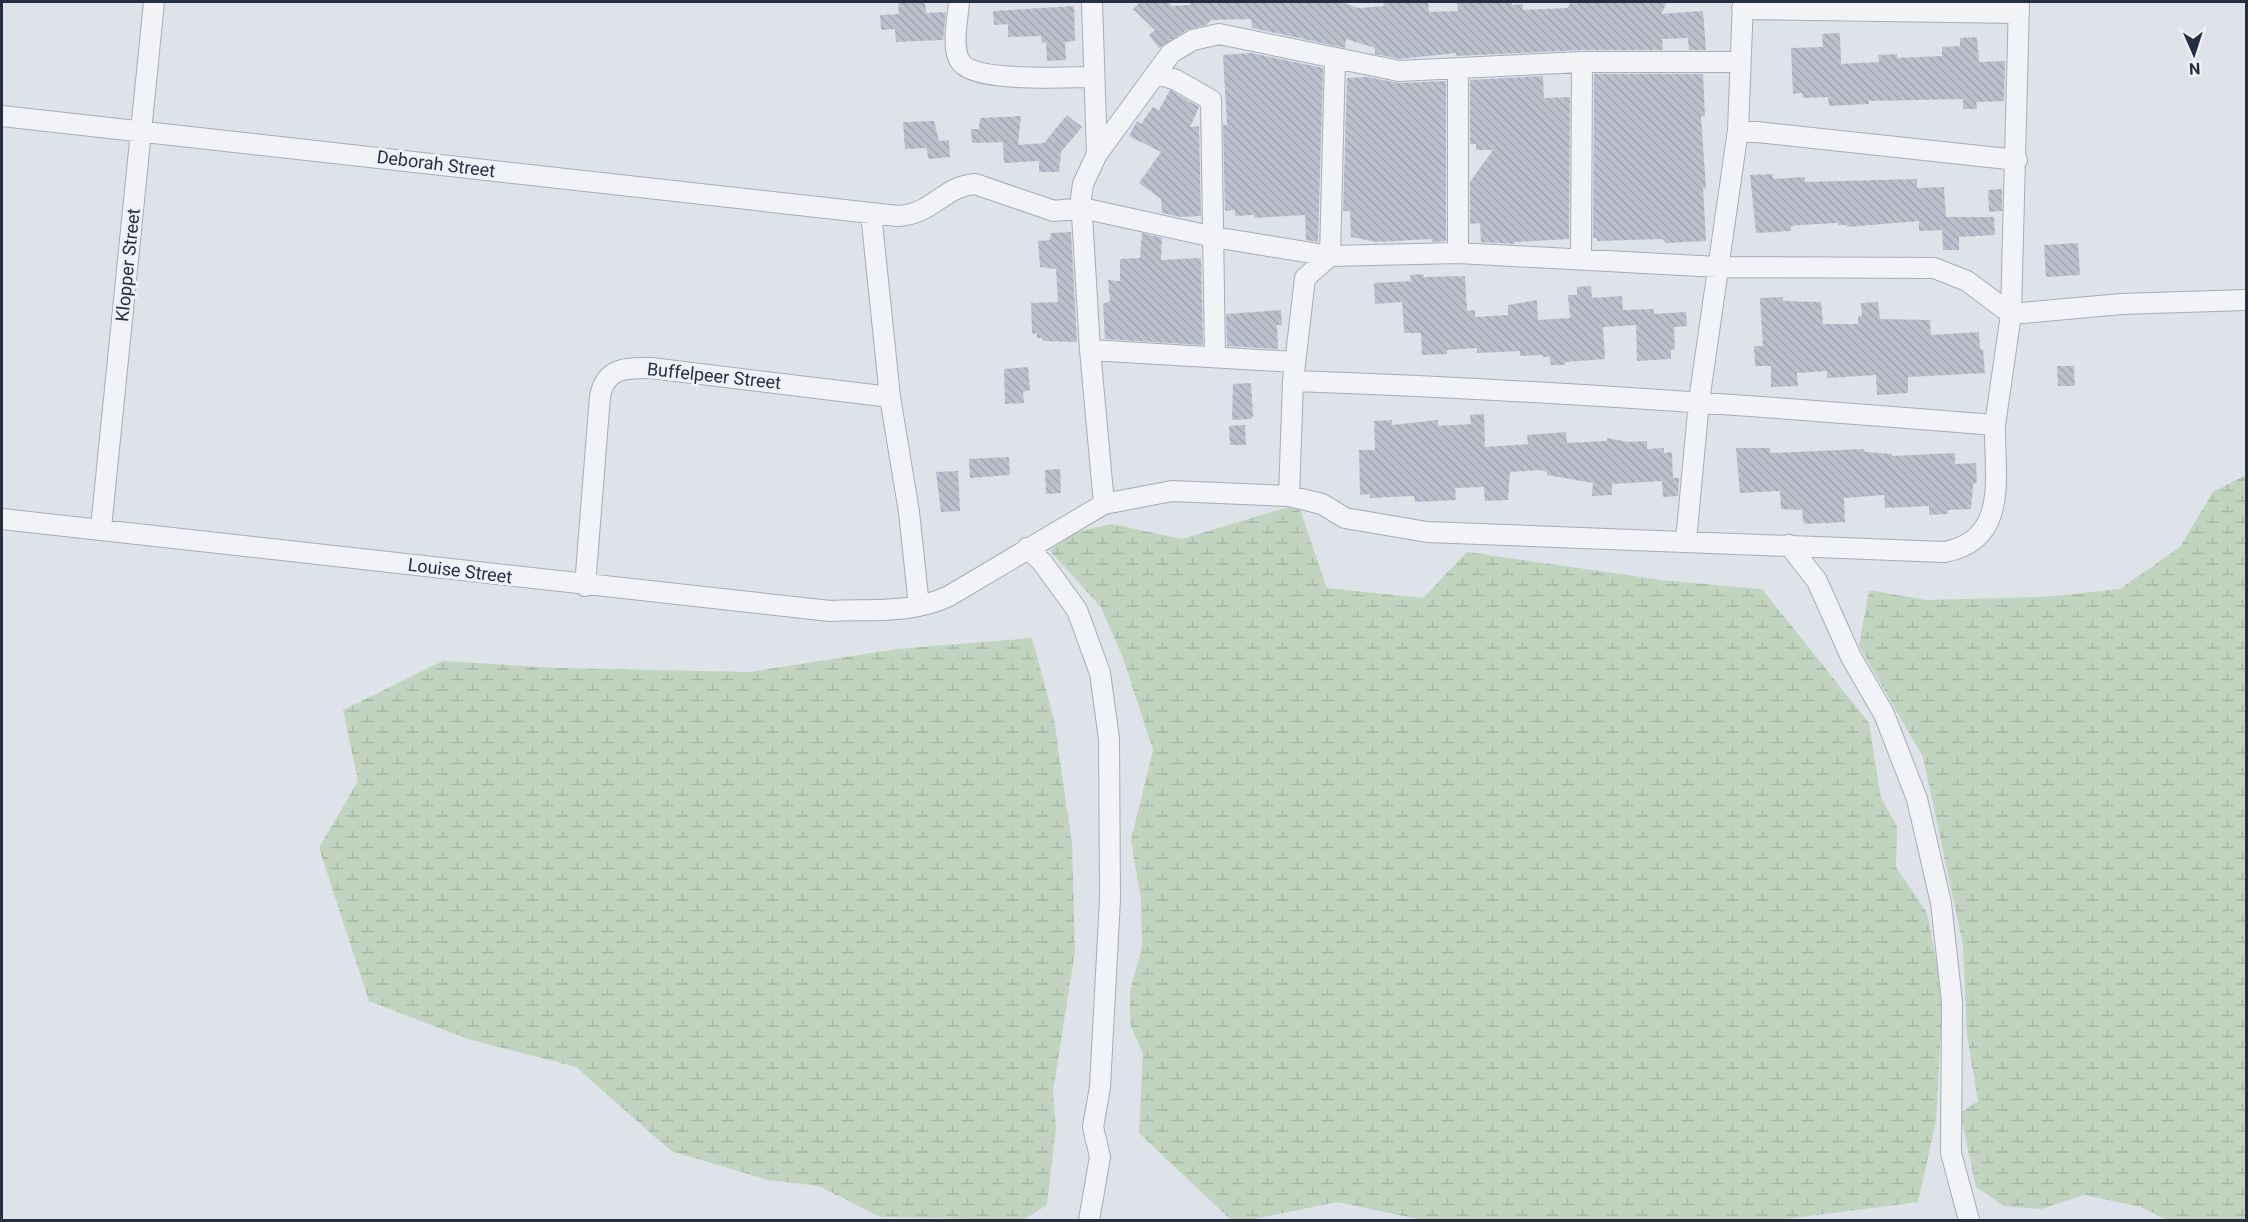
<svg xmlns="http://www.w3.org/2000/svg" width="2248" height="1222" viewBox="0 0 2248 1222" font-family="Roboto,sans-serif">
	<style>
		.wetland { fill: url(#wetland-marsh) }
		.building { fill: url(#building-back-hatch) }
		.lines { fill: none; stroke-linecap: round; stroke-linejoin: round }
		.minor-casing { stroke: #a7acb7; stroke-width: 22 }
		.minor { stroke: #f1f3f7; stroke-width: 20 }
		.labels { text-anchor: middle; stroke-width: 6; stroke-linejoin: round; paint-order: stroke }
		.street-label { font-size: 18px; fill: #262e42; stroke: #eef1f7 }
	</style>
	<defs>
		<pattern id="wetland-marsh" width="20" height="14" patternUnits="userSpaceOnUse" patternTransform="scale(1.5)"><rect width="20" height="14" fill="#c2d4bf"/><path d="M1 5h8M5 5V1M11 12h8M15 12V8" fill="none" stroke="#a7b6a5"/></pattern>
		<pattern id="building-back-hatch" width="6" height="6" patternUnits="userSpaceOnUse" patternTransform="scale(1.5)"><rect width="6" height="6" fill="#bbc0cc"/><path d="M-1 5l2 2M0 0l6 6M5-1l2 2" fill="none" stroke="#a1a5b0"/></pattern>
	</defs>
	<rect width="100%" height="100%" fill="#dee2e9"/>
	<path class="wetland" d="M 2246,475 L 2246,1220 L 2167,1220 L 2141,1207 L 2084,1195 L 2041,1209 L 2004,1206 L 1976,1187 L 1960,1113 L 1978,1101 L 1967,1036 L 1963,945 L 1923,757 L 1859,646 L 1869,590 L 1926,600 L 2045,597 L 2120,589 L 2180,547 L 2213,492 Z
		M 1298,504 L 1327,588 L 1423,598 L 1467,552 L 1669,581 L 1762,589 L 1869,723 L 1881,798 L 1897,826 L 1896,867 L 1927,913 L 1943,995 L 1936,1121 L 1918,1202 L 1778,1220 L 1423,1220 L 1337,1202 L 1249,1220 L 1231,1220 L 1139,1133 L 1143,1054 L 1130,1024 L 1130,991 L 1142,947 L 1141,900 L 1131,840 L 1153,750 L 1123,658 L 1101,607 L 1050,551 L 1072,533 L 1112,524 L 1182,539 Z
		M 1032,638 L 1054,719 L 1072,844 L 1075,951 L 1053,1092 L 1056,1127 L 1047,1205 L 1023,1220 L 880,1217 L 819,1186 L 768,1180 L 671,1151 L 576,1067 L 468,1039 L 369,1001 L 319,848 L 358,781 L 343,710 L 443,661 L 559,668 L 750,672 L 897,649 Z"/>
	<path class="building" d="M 898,2 L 925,2 L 926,13 L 946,12 L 943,40 L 896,42 L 895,29 L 881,30 L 880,15 L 899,14 Z
		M 1140,2 L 1168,2 L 1172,6 L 1190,5 L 1191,2 L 1340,2 L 1359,8 L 1384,6 L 1383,2 L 1428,2 L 1429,12 L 1458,11 L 1457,2 L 1512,2 L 1512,5 L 1523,4 L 1523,10 L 1567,8 L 1571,2 L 1667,2 L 1661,14 L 1703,11 L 1706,50 L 1689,50 L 1688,38 L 1662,39 L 1663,50 L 1581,50 L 1456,56 L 1456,53 L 1400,59 L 1375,54 L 1375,48 L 1346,39 L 1345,48 L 1252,28 L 1251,19 L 1211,20 L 1206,25 L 1187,30 L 1159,48 L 1149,35 L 1155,30 L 1133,9 Z
		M 1074,6 L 1075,41 L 1065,42 L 1066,60 L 1047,61 L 1046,42 L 1042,43 L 1041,36 L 1008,37 L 1008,24 L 994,25 L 993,11 Z
		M 1840,33 L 1841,64 L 1879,62 L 1878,55 L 1897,54 L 1897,58 L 1942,56 L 1942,47 L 1960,46 L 1960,38 L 1977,37 L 1979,62 L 2005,61 L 2004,101 L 1976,102 L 1977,109 L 1963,109 L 1963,99 L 1869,101 L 1869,104 L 1829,106 L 1828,97 L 1803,98 L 1802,93 L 1793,94 L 1791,48 L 1823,47 L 1822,34 Z
		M 1251,53 L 1323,68 L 1318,242 L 1306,240 L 1305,215 L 1254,218 L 1254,215 L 1235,216 L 1235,210 L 1225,211 L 1223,125 L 1227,125 L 1223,55 Z
		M 1594,74 L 1703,74 L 1705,116 L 1701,116 L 1706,188 L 1703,188 L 1706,241 L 1666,243 L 1662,239 L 1597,241 L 1597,238 L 1593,238 Z
		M 1543,76 L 1544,98 L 1570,97 L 1569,239 L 1515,242 L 1514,244 L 1481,242 L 1480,223 L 1470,224 L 1470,182 L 1493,150 L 1476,150 L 1476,144 L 1470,144 L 1470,80 Z
		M 1367,77 L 1399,83 L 1446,81 L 1446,241 L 1432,242 L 1432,239 L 1377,242 L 1351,237 L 1350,211 L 1343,211 L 1347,78 Z
		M 1170,90 L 1199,107 L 1190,127 L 1199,126 L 1201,216 L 1181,217 L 1162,213 L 1161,199 L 1139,183 L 1161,152 L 1129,136 L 1137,121 L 1141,124 L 1153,107 L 1159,110 Z
		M 1067,115 L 1082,127 L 1061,152 L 1059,172 L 1039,172 L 1039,161 L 1004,163 L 1003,142 L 972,143 L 971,129 L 979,129 L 980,118 L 1021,116 L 1018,145 L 1044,143 Z
		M 934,121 L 939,141 L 949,140 L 950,157 L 928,159 L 927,148 L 905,149 L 903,122 Z
		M 1773,174 L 1773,179 L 1805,177 L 1805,182 L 1917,179 L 1917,188 L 1944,187 L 1946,217 L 1994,217 L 1995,235 L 1959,237 L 1959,250 L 1943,250 L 1942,230 L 1919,231 L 1919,221 L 1847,227 L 1847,225 L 1838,225 L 1838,223 L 1800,225 L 1791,226 L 1791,231 L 1756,233 L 1750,175 Z
		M 2002,189 L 2002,211 L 1989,212 L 1988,190 Z
		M 1071,232 L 1077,342 L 1043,341 L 1042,338 L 1037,338 L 1037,333 L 1032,334 L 1031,303 L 1058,302 L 1056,269 L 1040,267 L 1038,241 L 1050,240 L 1051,233 Z
		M 1142,233 L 1162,238 L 1161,260 L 1201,258 L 1203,345 L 1105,339 L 1103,304 L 1110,301 L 1108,280 L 1120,281 L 1120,259 L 1140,258 Z
		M 2078,243 L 2080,275 L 2046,277 L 2044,245 Z
		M 1423,274 L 1424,277 L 1465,276 L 1467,311 L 1475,310 L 1475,317 L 1508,315 L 1508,305 L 1537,300 L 1538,320 L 1570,318 L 1568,295 L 1577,295 L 1577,287 L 1591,286 L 1592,298 L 1622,296 L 1623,310 L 1654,309 L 1654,314 L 1686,312 L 1687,326 L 1674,327 L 1675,349 L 1671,350 L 1671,359 L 1637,361 L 1636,325 L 1603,327 L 1605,359 L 1565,362 L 1565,365 L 1551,365 L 1550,357 L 1543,357 L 1543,355 L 1520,356 L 1520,351 L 1477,353 L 1477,348 L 1447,350 L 1447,354 L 1422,355 L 1421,333 L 1404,333 L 1402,302 L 1375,304 L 1374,283 L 1411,281 L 1410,275 Z
		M 1783,297 L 1783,301 L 1821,302 L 1823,324 L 1858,324 L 1858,316 L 1862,316 L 1861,303 L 1878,302 L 1880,319 L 1930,320 L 1931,335 L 1979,332 L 1980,349 L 1983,349 L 1985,373 L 1908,377 L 1908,393 L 1877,395 L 1876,375 L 1827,378 L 1827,371 L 1797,373 L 1798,386 L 1771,387 L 1771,366 L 1755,366 L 1754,346 L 1763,346 L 1760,298 Z
		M 1281,310 L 1282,325 L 1277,325 L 1278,349 L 1227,346 L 1226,314 Z
		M 2057,366 L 2074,366 L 2075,386 L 2058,386 Z
		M 1028,367 L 1030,390 L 1023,392 L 1024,403 L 1005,404 L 1004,369 Z
		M 1251,383 L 1253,416 L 1251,419 L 1232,420 L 1233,384 Z
		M 1484,414 L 1485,447 L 1528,444 L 1527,435 L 1566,432 L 1567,443 L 1607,441 L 1607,438 L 1628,442 L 1647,441 L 1647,449 L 1664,448 L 1664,453 L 1672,452 L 1673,478 L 1679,478 L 1678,496 L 1663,497 L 1662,481 L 1612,484 L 1612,495 L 1592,496 L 1593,483 L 1547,475 L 1547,472 L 1541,470 L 1510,472 L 1508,500 L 1485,501 L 1484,487 L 1455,488 L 1456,500 L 1415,502 L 1414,496 L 1370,498 L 1370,494 L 1360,495 L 1359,450 L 1375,450 L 1374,421 L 1392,420 L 1392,425 L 1438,420 L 1438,426 L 1471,424 L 1470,415 Z
		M 1245,425 L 1246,445 L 1230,445 L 1229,426 Z
		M 1736,448 L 1770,448 L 1770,453 L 1863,449 L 1865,452 L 1892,454 L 1892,456 L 1955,453 L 1955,464 L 1976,463 L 1977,482 L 1973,485 L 1971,509 L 1948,510 L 1948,514 L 1929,515 L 1929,506 L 1885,508 L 1884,495 L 1844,498 L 1845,522 L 1806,524 L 1803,522 L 1802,510 L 1781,509 L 1780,491 L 1740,493 Z
		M 1009,457 L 1010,475 L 970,478 L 969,459 Z
		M 1060,469 L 1061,493 L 1046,494 L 1045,470 Z
		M 958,471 L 960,511 L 941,512 L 936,472 Z"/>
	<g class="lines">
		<g class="minor-casing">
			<path id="minor" d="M 959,2 C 958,18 951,47 960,61 C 972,83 1068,77 1094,77
				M 1092,2 L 1097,154
				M 1742,9 L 2019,13
				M 1156,73 L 1176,80 L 1211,100 L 1215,356
				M 2,116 L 898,216 C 933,214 944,186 975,184 L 1054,211 L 1082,208 L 1214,237 L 1330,256 L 1458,253 L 1718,267 L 1934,268 L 1967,281 L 2011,314
				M 1738,130 L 2017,160
				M 871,213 L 890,397 L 909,512 L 919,606
				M 1458,253 L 1458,69
				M 1581,259 L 1582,62
				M 2011,314 L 2019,2
				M 1090,350 L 1295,362
				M 1293,381 L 1305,278 L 1330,256 L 1335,58
				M 1289,496 L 1322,504 L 1345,518 L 1427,532 L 1944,552 C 2010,540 1994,476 1995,425
				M 1104,504 L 1090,350 L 1081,198 L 1083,184 L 1097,154 L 1171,53 L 1193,40 L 1219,34 L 1399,71 L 1582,62 L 1739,62
				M 2,519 L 830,611 C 869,609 912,614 949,596 L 1104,504 L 1172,491 L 1289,496 L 1293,381 C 1528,389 1761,406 1995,425 L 2011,314 L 2121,304 L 2246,300
				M 101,528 L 154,2
				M 1686,541 L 1699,401 L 1738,130 L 1743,2
				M 1789,545 L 1817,581 L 1851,657 L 1884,714 L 1917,799 L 1941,903 L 1952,1002 L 1951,1153 L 1969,1220
				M 1027,548 L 1042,562 L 1077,610 L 1100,673 L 1109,739 L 1110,899 L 1100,1087 L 1093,1127 L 1100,1157 L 1089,1220
				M 585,586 L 600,396 C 606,367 626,368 651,368 L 890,397"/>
		</g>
		<use href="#minor" class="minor"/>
	</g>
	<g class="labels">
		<g class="street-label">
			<text transform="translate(436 164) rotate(7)" y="6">Deborah Street</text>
			<text transform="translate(128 265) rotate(-84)" y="6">Klopper Street</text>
			<text transform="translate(714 376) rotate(6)" y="6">Buffelpeer Street</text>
			<text transform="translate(460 571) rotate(7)" y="6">Louise Street</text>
		</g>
	</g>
	<rect width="2248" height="1222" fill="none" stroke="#262e42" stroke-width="6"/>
	<g transform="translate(2194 54) rotate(177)" stroke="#eef1f7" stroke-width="4.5" paint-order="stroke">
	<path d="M0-4.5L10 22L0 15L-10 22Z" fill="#262e42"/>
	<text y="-9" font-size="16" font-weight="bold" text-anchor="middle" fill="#262e42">N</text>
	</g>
</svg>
